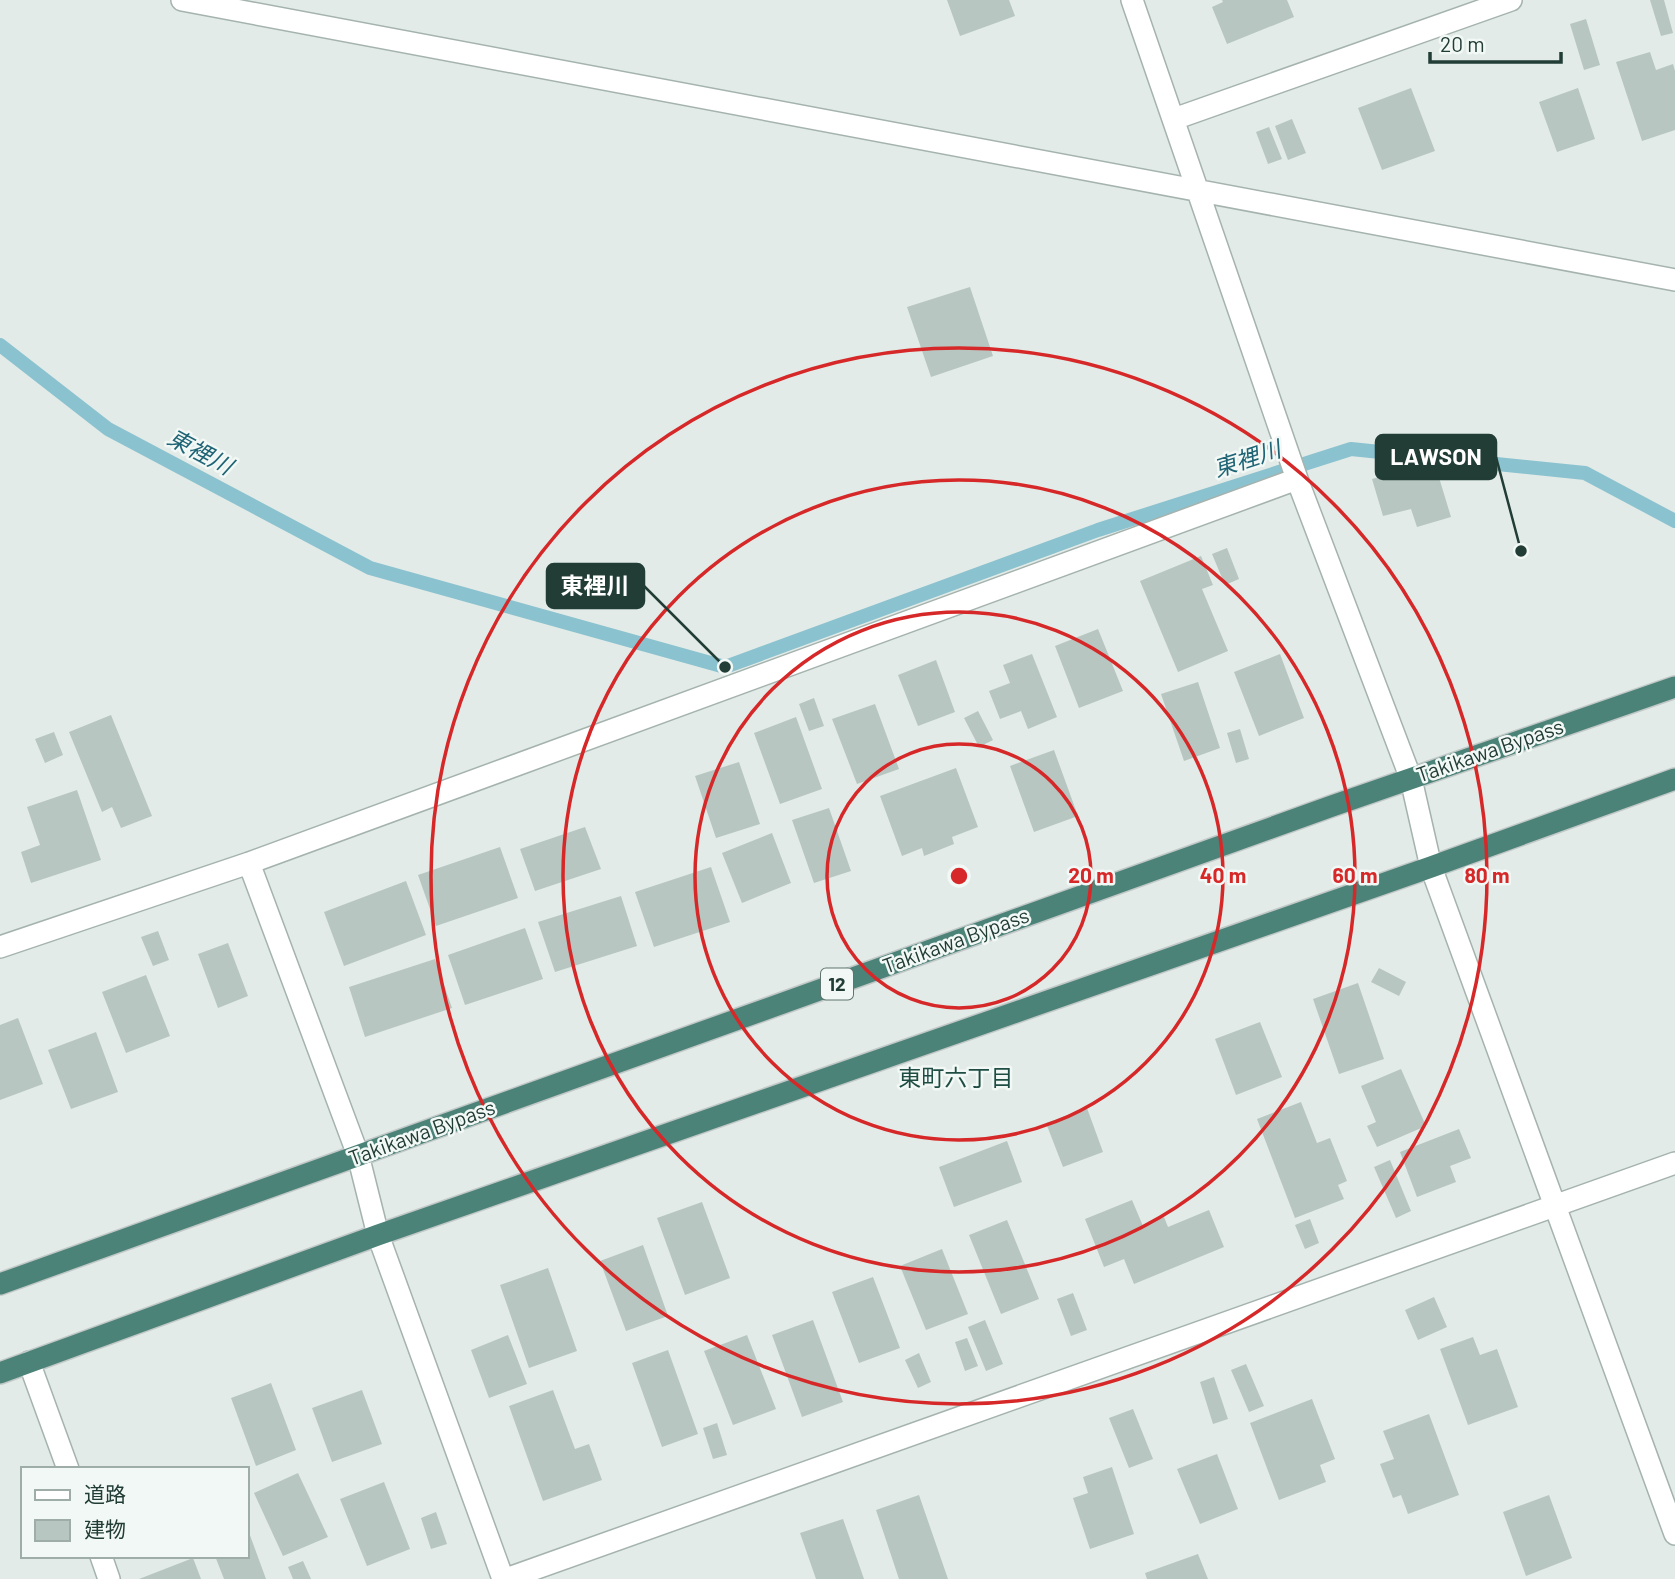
<svg xmlns="http://www.w3.org/2000/svg" width="1675" height="1579" viewBox="0 0 1675 1579" font-family="Barlow,'Noto Sans JP',sans-serif">
	<style>
		.lines { fill: none; stroke-linecap: round; stroke-linejoin: round }
		.stream { stroke: #8bc2cf; stroke-width: 14 }
		.building { fill: #b7c6c0 }
		.service-casing { stroke: #a5b3ae; stroke-width: 24 }
		.minor-casing { stroke: #a5b3ae; stroke-width: 24 }
		.trunk-casing { stroke: #c1c8c7; stroke-width: 24 }
		.service { stroke: #fff; stroke-width: 21 }
		.minor { stroke: #fff; stroke-width: 21 }
		.trunk { stroke: #4c8378; stroke-width: 21 }
		.ring { fill: none; stroke: #d62828; stroke-width: 3.5 }
		.labels { text-anchor: middle; stroke-width: 5; stroke-linejoin: round; paint-order: stroke }
		.shield { fill: #f2f8f5; stroke: #60746f; stroke-width: 2 }
		.shield-label { font-size: 19px; font-weight: bold; fill: #223c36 }
		.street-label { font-size: 21px; fill: #223c36; stroke: #f2f8f5 }
		.water-label { font-size: 23px; font-style: italic; fill: #1f6475; stroke: #f2f8f5 }
		.neighbourhood-label { font-size: 23px; fill: #1f4d43; stroke: #f2f8f5 }
		.centre { fill: #d62828; stroke: #f2f8f5; stroke-width: 3.5 }
		.ring-label { font-size: 21px; text-anchor: middle; font-weight: bold; fill: #d62828; stroke: #f2f8f5; stroke-width: 5; stroke-linejoin: round; paint-order: stroke }
		.leader { fill: none; stroke: #223c36; stroke-width: 2.5 }
		.callout-dot { fill: #223c36; stroke: #f2f8f5; stroke-width: 2.5 }
		.callout { fill: #223c36; stroke: #223c36; stroke-width: 2.5 }
		.callout-label { font-size: 23px; text-anchor: middle; font-weight: bold; fill: #fff }
	</style>
	<rect width="100%" height="100%" fill="#e2ebe7"/>
	<g class="lines">
		<path class="stream" d="M 0,345 L 108,429 L 370,568 L 725,667 L 1098,530 L 1351,449 L 1585,473 L 1675,521"/>
	</g>
	<path class="building" d="M 947,0 L 1009,0 L 1015,16 L 960,36 Z
		M 1222,0 L 1287,0 L 1294,17 L 1227,44 L 1212,7 L 1223,2 Z
		M 1650,0 L 1664,0 L 1673,33 L 1661,36 Z
		M 1586,19 L 1600,65 L 1584,70 L 1570,24 Z
		M 1650,52 L 1656,70 L 1673,64 L 1675,71 L 1675,130 L 1642,141 L 1616,62 Z
		M 1411,88 L 1435,151 L 1382,170 L 1358,108 Z
		M 1578,88 L 1595,139 L 1557,152 L 1539,102 Z
		M 1292,119 L 1306,153 L 1288,160 L 1275,126 Z
		M 1269,127 L 1282,159 L 1268,164 L 1256,132 Z
		M 970,287 L 993,356 L 931,377 L 907,307 Z
		M 1434,461 L 1451,517 L 1417,527 L 1411,509 L 1383,516 L 1372,479 Z
		M 1227,548 L 1239,579 L 1225,585 L 1212,554 Z
		M 1201,556 L 1213,585 L 1202,589 L 1228,651 L 1178,672 L 1140,581 Z
		M 1098,629 L 1123,691 L 1079,708 L 1055,646 Z
		M 1032,654 L 1057,717 L 1028,729 L 1021,711 L 1000,719 L 989,691 L 1010,683 L 1003,665 Z
		M 1280,654 L 1304,718 L 1259,736 L 1234,672 Z
		M 936,660 L 955,712 L 918,726 L 898,675 Z
		M 1198,682 L 1220,748 L 1184,761 L 1161,694 Z
		M 814,698 L 824,726 L 809,731 L 799,704 Z
		M 875,704 L 899,769 L 857,784 L 832,719 Z
		M 978,711 L 993,740 L 979,747 L 964,718 Z
		M 111,715 L 152,816 L 121,828 L 112,807 L 102,812 L 69,732 Z
		M 796,717 L 822,789 L 780,804 L 754,733 Z
		M 1240,729 L 1249,759 L 1236,763 L 1227,733 Z
		M 54,732 L 63,755 L 45,763 L 35,739 Z
		M 1054,750 L 1078,816 L 1034,832 L 1010,766 Z
		M 739,762 L 760,824 L 716,838 L 695,776 Z
		M 956,768 L 978,827 L 952,837 L 954,844 L 924,856 L 922,848 L 902,856 L 880,796 Z
		M 77,790 L 101,860 L 31,883 L 21,852 L 40,845 L 27,807 Z
		M 829,808 L 851,871 L 814,883 L 792,820 Z
		M 585,827 L 601,869 L 535,891 L 520,849 Z
		M 772,833 L 791,883 L 742,903 L 722,853 Z
		M 500,847 L 518,898 L 436,926 L 418,875 Z
		M 711,867 L 730,922 L 654,947 L 635,892 Z
		M 406,881 L 426,935 L 344,966 L 324,912 Z
		M 621,896 L 637,946 L 555,972 L 538,922 Z
		M 525,928 L 543,979 L 465,1005 L 448,955 Z
		M 158,931 L 169,960 L 153,966 L 141,937 Z
		M 228,943 L 248,996 L 218,1008 L 198,954 Z
		M 435,959 L 452,1008 L 365,1037 L 349,987 Z
		M 1379,968 L 1406,982 L 1399,996 L 1371,982 Z
		M 146,975 L 170,1036 L 126,1053 L 102,992 Z
		M 1358,983 L 1384,1059 L 1339,1074 L 1313,999 Z
		M 18,1018 L 43,1084 L 0,1100 L 0,1025 Z
		M 1260,1022 L 1282,1077 L 1236,1095 L 1215,1039 Z
		M 96,1032 L 118,1092 L 71,1109 L 48,1050 Z
		M 1401,1069 L 1426,1126 L 1377,1147 L 1367,1126 L 1376,1122 L 1361,1086 Z
		M 1301,1102 L 1317,1143 L 1330,1138 L 1347,1181 L 1338,1185 L 1344,1199 L 1295,1218 L 1257,1119 Z
		M 1087,1108 L 1103,1152 L 1063,1167 L 1046,1123 Z
		M 1459,1129 L 1471,1158 L 1450,1166 L 1456,1182 L 1417,1197 L 1400,1152 Z
		M 1007,1141 L 1022,1182 L 954,1207 L 939,1167 Z
		M 1390,1160 L 1411,1211 L 1396,1218 L 1374,1167 Z
		M 1132,1200 L 1143,1226 L 1164,1217 L 1168,1227 L 1209,1210 L 1224,1247 L 1134,1284 L 1124,1259 L 1104,1267 L 1085,1219 Z
		M 702,1202 L 730,1278 L 685,1295 L 657,1218 Z
		M 1310,1219 L 1319,1243 L 1305,1249 L 1295,1225 Z
		M 1007,1220 L 1039,1299 L 1001,1314 L 969,1235 Z
		M 643,1245 L 668,1316 L 626,1331 L 600,1261 Z
		M 942,1249 L 968,1314 L 926,1330 L 900,1266 Z
		M 548,1268 L 577,1351 L 529,1368 L 500,1285 Z
		M 873,1277 L 900,1348 L 859,1363 L 832,1292 Z
		M 1073,1293 L 1087,1330 L 1071,1336 L 1057,1299 Z
		M 1434,1297 L 1447,1327 L 1418,1340 L 1405,1310 Z
		M 813,1320 L 843,1402 L 802,1417 L 772,1335 Z
		M 985,1320 L 1003,1364 L 986,1371 L 968,1327 Z
		M 508,1335 L 527,1384 L 489,1398 L 471,1350 Z
		M 747,1335 L 776,1409 L 733,1425 L 704,1351 Z
		M 1473,1337 L 1480,1355 L 1497,1349 L 1518,1407 L 1468,1425 L 1440,1349 Z
		M 967,1338 L 978,1366 L 965,1371 L 955,1342 Z
		M 668,1350 L 698,1434 L 662,1447 L 632,1363 Z
		M 919,1353 L 931,1382 L 918,1388 L 905,1360 Z
		M 1246,1364 L 1264,1406 L 1249,1412 L 1231,1370 Z
		M 1214,1377 L 1228,1419 L 1213,1424 L 1200,1382 Z
		M 271,1383 L 296,1450 L 256,1466 L 231,1398 Z
		M 362,1390 L 382,1444 L 332,1462 L 312,1408 Z
		M 553,1390 L 575,1449 L 589,1444 L 602,1480 L 543,1501 L 509,1406 Z
		M 1312,1399 L 1335,1459 L 1320,1465 L 1326,1482 L 1279,1500 L 1250,1423 Z
		M 1133,1409 L 1153,1459 L 1129,1468 L 1109,1418 Z
		M 1429,1414 L 1459,1495 L 1408,1514 L 1401,1495 L 1393,1498 L 1380,1464 L 1394,1459 L 1383,1431 Z
		M 717,1423 L 727,1455 L 713,1459 L 703,1428 Z
		M 1217,1454 L 1238,1509 L 1200,1524 L 1177,1469 Z
		M 1112,1467 L 1134,1534 L 1090,1549 L 1073,1498 L 1088,1493 L 1083,1477 Z
		M 298,1473 L 328,1537 L 283,1556 L 254,1493 Z
		M 384,1482 L 410,1549 L 367,1566 L 340,1499 Z
		M 919,1495 L 948,1579 L 899,1579 L 876,1510 Z
		M 1549,1495 L 1572,1558 L 1526,1576 L 1503,1512 Z
		M 436,1512 L 447,1544 L 431,1549 L 421,1518 Z
		M 843,1519 L 864,1579 L 816,1579 L 800,1533 Z
		M 247,1527 L 266,1579 L 224,1579 L 215,1556 L 247,1556 Z
		M 1198,1554 L 1208,1579 L 1147,1579 L 1145,1573 Z
		M 193,1558 L 201,1579 L 139,1579 Z
		M 303,1561 L 311,1579 L 293,1579 L 288,1567 Z"/>
	<g class="lines">
		<g class="service-casing">
			<path id="service" d="M 29,1362 L 68,1469
				M 101,1556 L 109,1579"/>
		</g>
		<g class="minor-casing">
			<path id="minor" d="M 182,0 L 1675,280
				M 1132,0 L 1297,479 L 1411,779 L 1431,867 L 1675,1534
				M 1174,119 L 1511,0
				M 249,863 L 358,1155 L 378,1235 L 503,1579
				M 0,947 L 249,863 L 1297,479
				M 506,1579 L 1675,1163"/>
		</g>
		<g class="trunk-casing">
			<path id="trunk" d="M 0,1284 L 1332,806 L 1675,687
				M 0,1373 L 378,1235 L 1431,867 L 1675,779"/>
		</g>
		<use href="#service" class="service"/>
		<use href="#minor" class="minor"/>
		<use href="#trunk" class="trunk"/>
	</g>
	<g class="ring">
		<circle cx="959" cy="876" r="132"/>
		<circle cx="959" cy="876" r="264"/>
		<circle cx="959" cy="876" r="396"/>
		<circle cx="959" cy="876" r="528"/>
	</g>
	<g class="labels">
		<rect class="shield" x="821" y="968.5" width="32" height="31" rx="5"/>
		<g class="shield-label">
			<text x="837" y="991">12</text>
		</g>
		<g class="street-label">
			<text transform="translate(1490 751) rotate(-19)" y="7">Takikawa Bypass</text>
			<text transform="translate(956 941) rotate(-20)" y="7">Takikawa Bypass</text>
			<text transform="translate(422 1133) rotate(-20)" y="7">Takikawa Bypass</text>
		</g>
		<g class="water-label">
			<text transform="translate(200 452) rotate(28)" y="8">東裡川</text>
			<text transform="translate(1247 459) rotate(-18)" y="8">東裡川</text>
		</g>
		<g class="neighbourhood-label">
			<text x="956" y="1086">東町六丁目</text>
		</g>
	</g>
	<circle cx="959" cy="876" r="10" class="centre"/>
	<g class="ring-label">
		<text x="1091" y="883">20 m</text>
		<text x="1223" y="883">40 m</text>
		<text x="1355" y="883">60 m</text>
		<text x="1487" y="883">80 m</text>
	</g>
	<path class="leader" d="M1521 551L1496 457M725 667L644 586"/>
	<g class="callout-dot">
		<circle cx="1521" cy="551" r="7"/>
		<circle cx="725" cy="667" r="7"/>
	</g>
	<g class="callout">
		<rect x="1376" y="435" width="120" height="44" rx="7"/>
		<rect x="547" y="564" width="97" height="44" rx="7"/>
	</g>
	<g class="callout-label">
		<text x="1436" y="465">LAWSON</text>
		<text x="595" y="594">東裡川</text>
	</g>
	<rect x="21" y="1467" width="228" height="91" fill="#f2f8f5" stroke="#9fada9" stroke-width="2"/>
	<rect x="35" y="1490" width="35" height="10" fill="#ffffff" stroke="#9fada9" stroke-width="2"/>
	<text x="84" y="1502" font-size="21" fill="#223c36">道路</text>
	<rect x="35" y="1520" width="35" height="21" fill="#b7c6c0" stroke="#9fada9" stroke-width="2"/>
	<text x="84" y="1537" font-size="21" fill="#223c36">建物</text>
	<path d="M1430 52v10h131v-10" fill="none" stroke="#223c36" stroke-width="3.5"/>
	<text x="1440" y="52" font-size="21" fill="#223c36" stroke="#f2f8f5" stroke-width="5" paint-order="stroke">20 m</text>
</svg>
